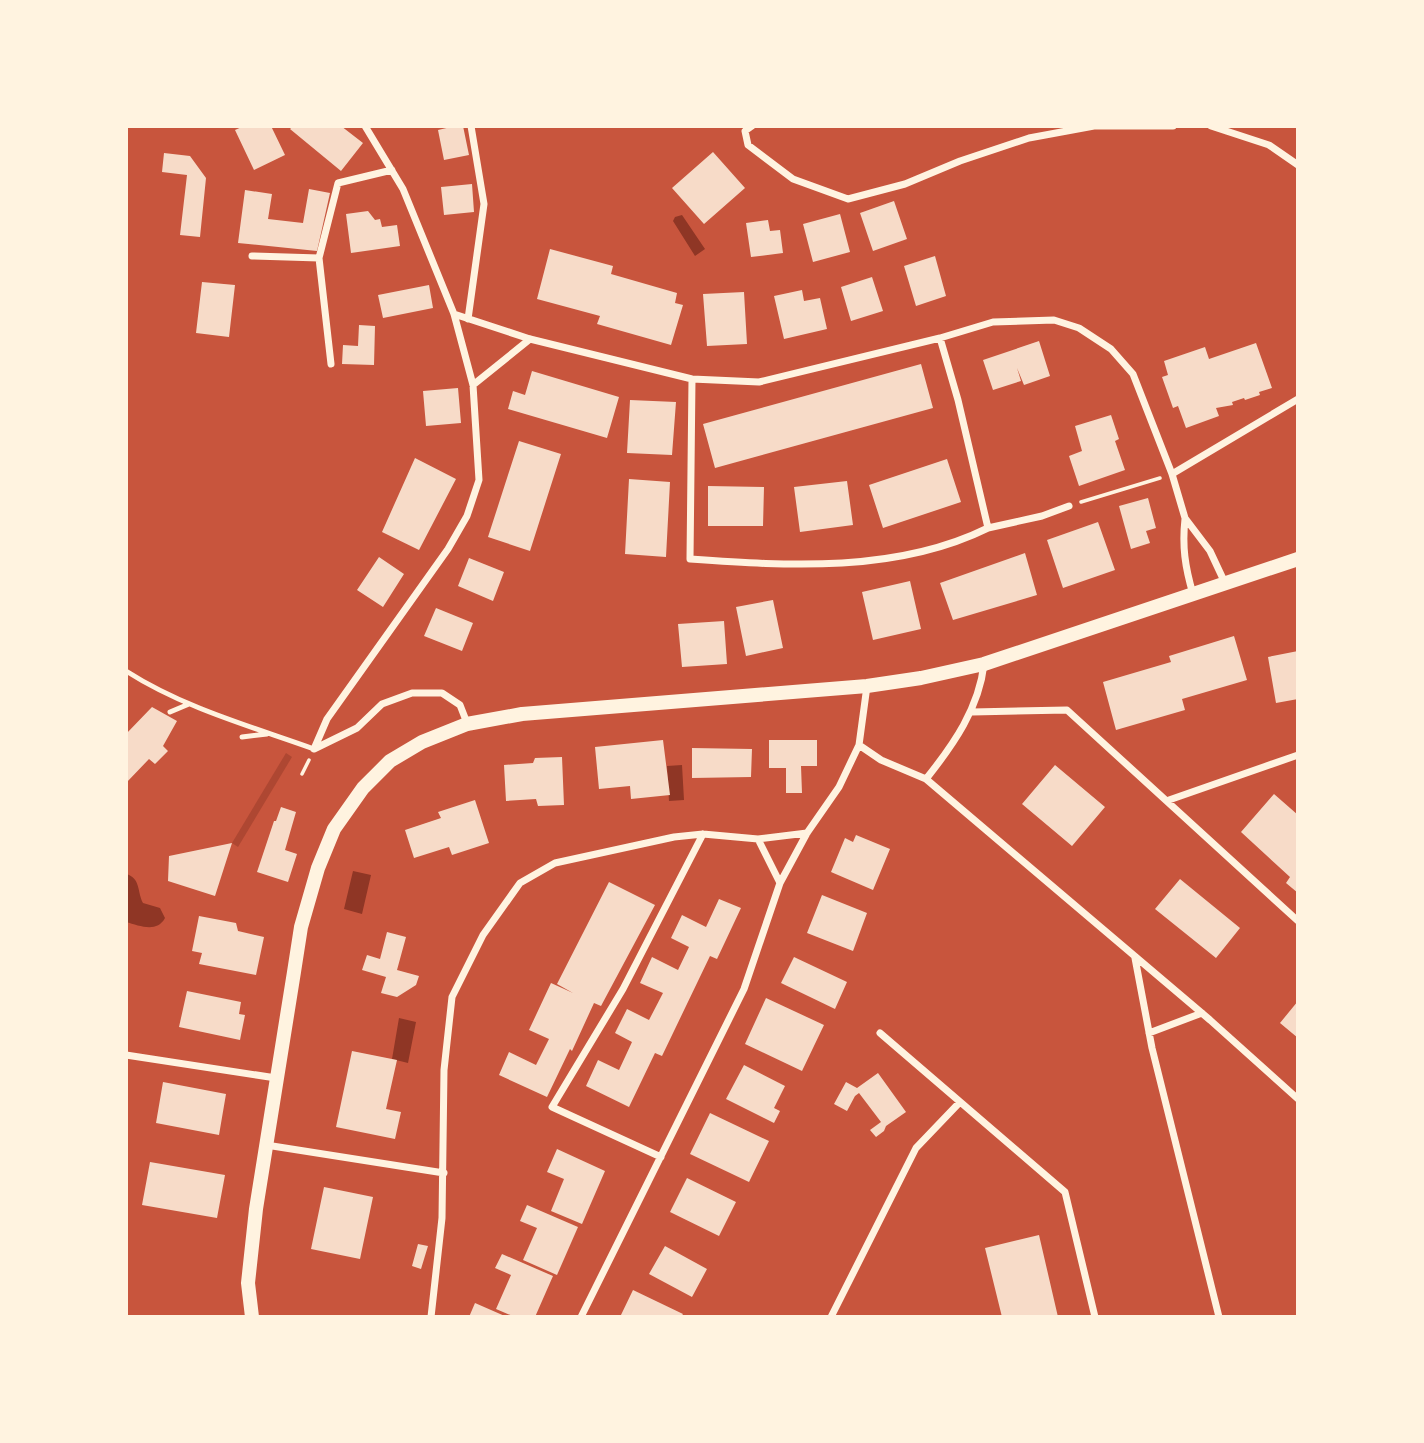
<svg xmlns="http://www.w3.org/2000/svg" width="1424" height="1443" viewBox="0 0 1424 1443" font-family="Barlow,sans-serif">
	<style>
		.green { fill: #ae4732 }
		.water { fill: #8f3625 }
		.building { fill: #f7dbc8 }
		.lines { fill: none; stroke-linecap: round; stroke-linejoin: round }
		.path { stroke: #fff3e0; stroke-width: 3.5 }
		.service { stroke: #fff3e0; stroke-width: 5 }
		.minor { stroke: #fff3e0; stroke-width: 7 }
		.secondary { stroke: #fff3e0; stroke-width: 14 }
	</style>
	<rect width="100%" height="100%" fill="#c8553d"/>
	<path class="green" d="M 286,753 L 292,757 L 238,847 L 232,843 Z"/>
	<path class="water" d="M 682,215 L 705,249 L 695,256 L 673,221 L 675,217 Z
		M 682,765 L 684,800 L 669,801 L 667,766 Z
		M 353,871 L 371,875 L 362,914 L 344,909 Z
		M 126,874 C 141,878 137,892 143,903 L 160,908 L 165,918 C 157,933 140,926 126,922 Z
		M 399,1018 L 416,1022 L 408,1063 L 392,1059 Z"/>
	<path class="building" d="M 244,126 L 271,126 L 285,155 L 254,170 L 235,130 Z
		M 293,126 L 341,126 L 363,143 L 341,171 L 290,129 Z
		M 455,126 L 463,126 L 469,155 L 444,160 L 438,130 Z
		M 713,152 L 745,188 L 704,224 L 672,188 Z
		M 164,153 L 190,156 L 206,178 L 200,237 L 180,235 L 187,175 L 162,172 Z
		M 472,184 L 474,212 L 444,215 L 441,187 Z
		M 309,189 L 330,193 L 317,251 L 238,243 L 245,190 L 272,194 L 268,219 L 303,223 Z
		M 894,201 L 907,239 L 873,251 L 860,213 Z
		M 368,211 L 375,220 L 380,219 L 382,227 L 397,225 L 400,246 L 351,253 L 346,214 Z
		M 840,214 L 850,252 L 813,262 L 803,224 Z
		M 768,220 L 770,231 L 780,230 L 783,253 L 751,257 L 746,223 Z
		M 550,249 L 613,266 L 611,274 L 677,293 L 675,303 L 683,305 L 671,345 L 597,324 L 600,316 L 537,299 Z
		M 935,256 L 946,296 L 916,306 L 904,266 Z
		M 872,277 L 883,311 L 851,321 L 841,287 Z
		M 202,282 L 235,285 L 229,337 L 196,333 Z
		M 429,285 L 433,308 L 383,318 L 378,295 Z
		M 802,290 L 804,301 L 820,298 L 827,329 L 784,339 L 774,296 Z
		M 744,292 L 747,344 L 707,346 L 703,294 Z
		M 359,325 L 375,326 L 374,365 L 342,364 L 343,345 L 358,346 Z
		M 1039,341 L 1050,376 L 1024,385 L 1017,368 L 1021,381 L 993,390 L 983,360 Z
		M 1256,343 L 1272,388 L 1259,392 L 1260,395 L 1245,400 L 1244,398 L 1232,402 L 1233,405 L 1216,408 L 1219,416 L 1186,428 L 1178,406 L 1173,408 L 1162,377 L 1168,375 L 1164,361 L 1205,347 L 1209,359 Z
		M 921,364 L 933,408 L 715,468 L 703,424 Z
		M 532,371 L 619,397 L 607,438 L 508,409 L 513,391 L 525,395 Z
		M 458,388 L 461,423 L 426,426 L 423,391 Z
		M 630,400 L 676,402 L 672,455 L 627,453 Z
		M 1111,415 L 1119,439 L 1115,441 L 1125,470 L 1079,486 L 1069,456 L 1082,451 L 1075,426 Z
		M 519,441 L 561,454 L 530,551 L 488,537 Z
		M 415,458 L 456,479 L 419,550 L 382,532 Z
		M 947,459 L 961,502 L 883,528 L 869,485 Z
		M 629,479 L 670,482 L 666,557 L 625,554 Z
		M 847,481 L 853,525 L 800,532 L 794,487 Z
		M 708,486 L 764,487 L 763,526 L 708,526 Z
		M 1148,498 L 1156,528 L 1146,531 L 1150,543 L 1131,549 L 1119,506 Z
		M 1098,522 L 1115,570 L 1063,588 L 1047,540 Z
		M 1025,553 L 1037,595 L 953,620 L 940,583 Z
		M 379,557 L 404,574 L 383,607 L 357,590 Z
		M 469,558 L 504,572 L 493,601 L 458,586 Z
		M 910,581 L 921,629 L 873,640 L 862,592 Z
		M 773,600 L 783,648 L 746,656 L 736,607 Z
		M 436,608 L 473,623 L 462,651 L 424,636 Z
		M 724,621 L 727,664 L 682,667 L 678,624 Z
		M 1234,636 L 1247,680 L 1182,699 L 1185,710 L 1116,730 L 1103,682 L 1171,662 L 1169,656 Z
		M 1298,651 L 1298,699 L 1276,703 L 1268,657 Z
		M 152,707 L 177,721 L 163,746 L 168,751 L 155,764 L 149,759 L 126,783 L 126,734 Z
		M 663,740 L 670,795 L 631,799 L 630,786 L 599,789 L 595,747 Z
		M 769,740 L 817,740 L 817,766 L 801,766 L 802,793 L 786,793 L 786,768 L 769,768 Z
		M 692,748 L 752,749 L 751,777 L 692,778 Z
		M 562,757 L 564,805 L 538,806 L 536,799 L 506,801 L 504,765 L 533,763 L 535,758 Z
		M 1055,765 L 1105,807 L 1072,846 L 1022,804 Z
		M 1274,794 L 1298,815 L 1298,893 L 1286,883 L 1290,877 L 1241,832 Z
		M 475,800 L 489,843 L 452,855 L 449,847 L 414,858 L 405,830 L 441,818 L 438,812 Z
		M 281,807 L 296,812 L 285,850 L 297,854 L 288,882 L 257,872 L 274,821 L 276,821 Z
		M 856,835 L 890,849 L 873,890 L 831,872 L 845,838 L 853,842 Z
		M 232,843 L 215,896 L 168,881 L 169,856 Z
		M 1180,879 L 1240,928 L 1216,958 L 1155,909 Z
		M 609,882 L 655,905 L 601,1006 L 594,1003 L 572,1051 L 570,1049 L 547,1097 L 499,1075 L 509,1052 L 536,1065 L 549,1039 L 529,1030 L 551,983 L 573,993 L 557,984 Z
		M 822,895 L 867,913 L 853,951 L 807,933 Z
		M 719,899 L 741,908 L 717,959 L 710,956 L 662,1056 L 655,1053 L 629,1107 L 586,1086 L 598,1060 L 619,1070 L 632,1042 L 615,1033 L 627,1009 L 649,1020 L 663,993 L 640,983 L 652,957 L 678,970 L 689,947 L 671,938 L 682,915 L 706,927 Z
		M 199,916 L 236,923 L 238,931 L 264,937 L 256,975 L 199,964 L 202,953 L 192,951 Z
		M 387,932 L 406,937 L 397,970 L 419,976 L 416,985 L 397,997 L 381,993 L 386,977 L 362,970 L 367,955 L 380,959 Z
		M 794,957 L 847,982 L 835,1009 L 781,983 Z
		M 187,991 L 241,1002 L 239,1014 L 245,1015 L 240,1040 L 179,1027 Z
		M 766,998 L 824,1025 L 802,1071 L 745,1044 Z
		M 1298,1001 L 1298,1038 L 1280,1023 Z
		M 352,1051 L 397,1060 L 386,1109 L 401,1112 L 395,1139 L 336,1127 Z
		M 744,1065 L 785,1086 L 774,1108 L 780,1111 L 774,1123 L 726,1099 Z
		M 878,1073 L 906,1112 L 886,1126 L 884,1131 L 876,1137 L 870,1130 L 881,1122 L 859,1093 L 855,1096 L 847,1111 L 834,1104 L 846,1082 L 857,1088 Z
		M 163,1082 L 226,1094 L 219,1135 L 156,1123 Z
		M 710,1113 L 769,1141 L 749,1182 L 690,1154 Z
		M 557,1149 L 605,1171 L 582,1224 L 551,1211 L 564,1179 L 547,1172 Z
		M 150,1162 L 225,1175 L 217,1218 L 142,1205 Z
		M 687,1178 L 736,1202 L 719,1236 L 670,1212 Z
		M 324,1187 L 373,1197 L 360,1259 L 311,1249 Z
		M 527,1205 L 578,1227 L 557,1275 L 523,1260 L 537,1228 L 520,1221 Z
		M 1039,1235 L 1058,1317 L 1002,1317 L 985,1248 Z
		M 418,1244 L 428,1246 L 421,1269 L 412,1266 Z
		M 665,1246 L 707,1269 L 692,1297 L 649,1274 Z
		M 502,1254 L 553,1276 L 535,1317 L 515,1317 L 496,1309 L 511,1275 L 495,1268 Z
		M 633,1290 L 683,1314 L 681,1317 L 620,1317 Z
		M 475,1303 L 507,1317 L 469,1317 Z"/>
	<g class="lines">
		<path class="path" d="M 1081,502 L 1160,478
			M 302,774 L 309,760"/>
		<path class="service" d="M 126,671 C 184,708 250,726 314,749
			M 170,712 L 189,704
			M 242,737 L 267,734"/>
		<path class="minor" d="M 365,126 L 403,189 L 454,314 L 473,385 L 479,480 L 467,516 L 448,549 L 327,719 L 314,749 L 357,728 L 382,704 L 412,693 L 442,693 L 460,705 L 467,723
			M 752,126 L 745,131 L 748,145 L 793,179 L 848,199 L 905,184 L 960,161 L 1029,138 L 1094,126
			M 1095,126 L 1173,126
			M 1211,126 L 1269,145 L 1298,165
			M 252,256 L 319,258 L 338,183 L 392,170
			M 319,258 L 331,364
			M 454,314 L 530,339 L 692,379 L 759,382 L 940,338 L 993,322 L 1054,320 L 1079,328 L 1111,349 L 1133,374 L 1172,474 L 1185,518 L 1210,551 L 1225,583
			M 468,319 L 484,204 L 471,126
			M 692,379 L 690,559 C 789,566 897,573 988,528 L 958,400 L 940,338
			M 473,385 L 530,339
			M 1172,474 L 1298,399
			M 1185,519 C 1182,546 1185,567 1193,594
			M 988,528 L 1042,516 L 1069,506
			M 984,664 C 979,708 954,744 926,779 L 1210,1020 L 1298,1099
			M 867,686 L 859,745 L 881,760 L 926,779
			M 972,712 L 1067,710 L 1298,921
			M 1169,800 L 1298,755
			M 758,839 L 807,833
			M 1135,958 L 1152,1048 L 1219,1317
			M 880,1033 L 1065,1192 L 1095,1317
			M 1149,1033 L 1202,1013
			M 126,1055 L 276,1078
			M 266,1145 L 444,1173
			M 661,1157 L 552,1107 L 623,989 L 703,834
			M 431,1317 L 442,1218 L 444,1070 L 452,997 L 483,935 L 520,883 L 555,863 L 674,837 L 703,834 L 758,839 L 780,883
			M 581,1317 L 744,989 L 780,883 L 807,833 L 839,787 L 859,745
			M 831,1317 L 916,1148 L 960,1102"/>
		<path class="secondary" d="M 252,1317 L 248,1283 L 256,1209 L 294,972 L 301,927 L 318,868 L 334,829 L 363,788 L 390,761 L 422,742 L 467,724 L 522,714 L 867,686 L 921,678 L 984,664 L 1298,559"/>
	</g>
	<rect width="1424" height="1443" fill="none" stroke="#fff3e0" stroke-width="256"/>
</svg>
